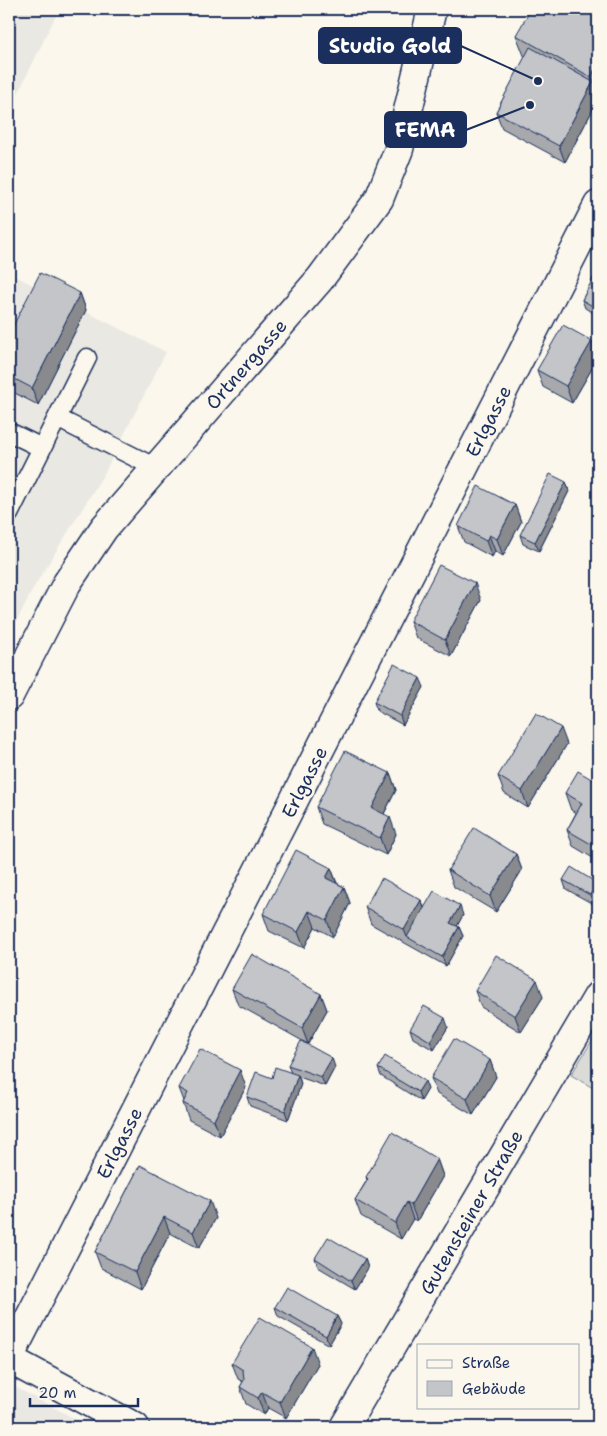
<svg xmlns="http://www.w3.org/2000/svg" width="607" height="1436" viewBox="0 0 607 1436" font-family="'Shantell Sans',sans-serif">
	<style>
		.built { fill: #eae8e2 }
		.green { fill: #dadad7; stroke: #7a849a }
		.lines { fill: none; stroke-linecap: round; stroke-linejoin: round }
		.lane-casing { stroke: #1b2f5e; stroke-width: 21 }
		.street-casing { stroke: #1b2f5e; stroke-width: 31 }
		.lane { stroke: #fbf7ec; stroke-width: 18 }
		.street { stroke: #fbf7ec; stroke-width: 28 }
		.wall { fill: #a8a9ad; stroke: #1b2f5e }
		.shaded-wall { fill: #888a8d; stroke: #1b2f5e }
		.building { fill: #c3c5c9; stroke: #1b2f5e }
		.labels { text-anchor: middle; stroke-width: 5; stroke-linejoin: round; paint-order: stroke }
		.street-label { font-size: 19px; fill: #1b2f5e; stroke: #fbf7ec }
		.leader { fill: none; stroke: #1b2f5e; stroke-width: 2 }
		.callout-dot { fill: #1b2f5e; stroke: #fbf7ec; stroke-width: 2 }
		.callout { fill: #1b2f5e; stroke: #1b2f5e; stroke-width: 2 }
		.callout-label { font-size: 20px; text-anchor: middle; font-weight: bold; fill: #fff }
	</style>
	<rect width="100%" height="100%" fill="#fbf7ec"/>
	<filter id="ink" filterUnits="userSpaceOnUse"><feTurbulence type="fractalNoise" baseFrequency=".02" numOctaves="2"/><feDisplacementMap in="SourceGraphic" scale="10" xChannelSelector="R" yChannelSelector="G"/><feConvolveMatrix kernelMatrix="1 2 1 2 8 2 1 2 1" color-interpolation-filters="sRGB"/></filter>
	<g filter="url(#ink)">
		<path class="built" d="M 9,9 L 59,9 L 9,112 Z
			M 9,273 L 166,352 L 105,472 L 34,587 L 9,636 Z
			M 9,1384 L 91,1427 L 9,1427 Z"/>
		<path class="green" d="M 598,1031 L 598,1091 L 571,1075 Z"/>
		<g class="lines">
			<g class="lane-casing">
				<path id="lane" d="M 57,418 L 156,468
					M 9,432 L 42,448
					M 9,514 L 87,358"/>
			</g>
			<g class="street-casing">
				<path id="street" d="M 9,696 L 67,583 L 104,528 L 320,279 L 379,199 L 399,149 L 432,9
					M 9,1358 L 598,205
					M 9,1359 L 135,1427
					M 344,1427 L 598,996"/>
			</g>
			<use href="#lane" class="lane"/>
			<use href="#street" class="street"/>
		</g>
		<path class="wall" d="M 598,9 L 598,100 L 565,162 L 502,128 L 496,112 L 525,58 L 516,35 Z
			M 598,269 L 598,316 L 585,308 L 582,300 Z
			M 80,293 L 86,310 L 38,405 L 9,390 L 9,334 Z
			M 598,358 L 572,403 L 543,387 L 537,370 Z
			M 566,482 L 569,491 L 539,551 L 523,544 L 520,535 Z
			M 515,505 L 521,522 L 503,556 L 495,551 L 492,557 L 464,542 L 458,526 Z
			M 481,600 L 451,656 L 416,638 L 410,621 Z
			M 424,687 L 403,725 L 377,711 L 374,702 Z
			M 567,744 L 528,808 L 504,793 L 498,776 Z
			M 390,773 L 396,790 L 384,814 L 396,834 L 386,855 L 322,824 L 316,807 Z
			M 598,783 L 598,861 L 573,846 L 567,830 L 576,813 L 571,810 L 565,793 Z
			M 516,854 L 522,870 L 496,912 L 454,887 L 448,870 Z
			M 331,868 L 337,883 L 344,887 L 350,903 L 333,937 L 315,927 L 304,948 L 269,931 L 263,914 Z
			M 563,880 L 598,886 L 593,904 L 566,889 Z
			M 421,900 L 424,907 L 463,915 L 457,926 L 459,927 L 463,936 L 446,966 L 371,924 L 365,907 Z
			M 232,989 L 321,994 L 327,1010 L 308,1044 L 238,1005 Z
			M 475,991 L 543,997 L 521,1032 L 481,1007 Z
			M 448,1027 L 434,1050 L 413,1038 L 410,1029 Z
			M 490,1060 L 496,1077 L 473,1115 L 437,1094 L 431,1078 Z
			M 288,1065 L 335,1067 L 325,1086 L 299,1077 L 301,1084 L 288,1120 L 250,1106 L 247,1097 L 272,1078 L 291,1073 Z
			M 378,1068 L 428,1089 L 421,1101 L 381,1076 Z
			M 246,1087 L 220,1136 L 189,1120 L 183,1103 L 184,1101 L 179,1088 Z
			M 437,1159 L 443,1176 L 417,1221 L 413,1219 L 401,1239 L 361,1216 L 355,1200 L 367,1180 L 366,1177 Z
			M 140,1165 L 216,1218 L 199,1248 L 170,1233 L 141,1289 L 101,1268 L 95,1252 Z
			M 315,1258 L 365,1259 L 368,1268 L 355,1289 L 318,1267 Z
			M 275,1307 L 337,1316 L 341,1324 L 329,1345 L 278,1316 Z
			M 232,1363 L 318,1364 L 286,1418 L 268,1408 L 264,1415 L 246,1404 L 240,1387 L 243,1382 L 238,1379 Z"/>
		<path class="shaded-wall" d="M 598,63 L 598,100 L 565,162 L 559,146 L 593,82 L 591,77 Z
			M 80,293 L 86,310 L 38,405 L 32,388 Z
			M 592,341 L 598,358 L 572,403 L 566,386 Z
			M 566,482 L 569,491 L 539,551 L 535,542 Z
			M 515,505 L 521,522 L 503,556 L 497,539 Z
			M 489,535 L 495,551 L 492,557 L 486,541 Z
			M 475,583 L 481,600 L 451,656 L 445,640 Z
			M 420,678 L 424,687 L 403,725 L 400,716 Z
			M 561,728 L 567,744 L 528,808 L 522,791 Z
			M 390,773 L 396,790 L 378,825 L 372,808 Z
			M 390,817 L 396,834 L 386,855 L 380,838 Z
			M 516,854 L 522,870 L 496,912 L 490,896 Z
			M 331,868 L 337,884 L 326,878 Z
			M 597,883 L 598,886 L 598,896 L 593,904 L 590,895 Z
			M 344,887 L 350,903 L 333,937 L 327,920 Z
			M 421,900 L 427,916 L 407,937 L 404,930 Z
			M 460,906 L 463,915 L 454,932 L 450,923 Z
			M 309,911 L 315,927 L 304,948 L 298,932 Z
			M 459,927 L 463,936 L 446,966 L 442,957 Z
			M 537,980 L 543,997 L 521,1032 L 515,1016 Z
			M 321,994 L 327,1010 L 308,1044 L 302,1028 Z
			M 445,1018 L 448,1027 L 434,1050 L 430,1041 Z
			M 332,1058 L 335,1067 L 325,1086 L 321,1077 Z
			M 490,1060 L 496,1077 L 473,1115 L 467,1099 Z
			M 240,1070 L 246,1087 L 220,1136 L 214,1120 Z
			M 298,1075 L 301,1084 L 288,1120 L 285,1111 Z
			M 425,1081 L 428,1089 L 421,1101 L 418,1092 Z
			M 437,1159 L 443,1176 L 417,1221 L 411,1205 Z
			M 210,1201 L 216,1218 L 199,1248 L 193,1232 Z
			M 407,1202 L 413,1219 L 401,1239 L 395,1223 Z
			M 164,1217 L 170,1233 L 141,1289 L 135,1272 Z
			M 365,1259 L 368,1268 L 355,1289 L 351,1281 Z
			M 337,1316 L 341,1324 L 329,1345 L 326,1336 Z
			M 312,1347 L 318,1364 L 286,1418 L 280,1402 Z
			M 262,1392 L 268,1408 L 264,1415 L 258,1398 Z"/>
		<path class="building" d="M 531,9 L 598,9 L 598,63 L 591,77 L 516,35 Z
			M 530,47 L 593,82 L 559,146 L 496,112 Z
			M 598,269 L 598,309 L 582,300 Z
			M 40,273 L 80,293 L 32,388 L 9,376 L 9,334 Z
			M 563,325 L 592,341 L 566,386 L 537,370 Z
			M 550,474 L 566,482 L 535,542 L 520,535 Z
			M 478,486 L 515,505 L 497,539 L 489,535 L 486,541 L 458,526 Z
			M 439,565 L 475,583 L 445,640 L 410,621 Z
			M 394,664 L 420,678 L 400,716 L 374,702 Z
			M 536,713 L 561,728 L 522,791 L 498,776 Z
			M 345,751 L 390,773 L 372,808 L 390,817 L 380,838 L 316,807 Z
			M 578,771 L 598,783 L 598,848 L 567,830 L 582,803 L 565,793 Z
			M 474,828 L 516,854 L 490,896 L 448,870 Z
			M 296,850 L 331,868 L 326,878 L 344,887 L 327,920 L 309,911 L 298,932 L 263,914 Z
			M 571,867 L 597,883 L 590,895 L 563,880 Z
			M 382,878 L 421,900 L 404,930 L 365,907 Z
			M 434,891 L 460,906 L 450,923 L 459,927 L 442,957 L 407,937 Z
			M 252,954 L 321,994 L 302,1028 L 232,989 Z
			M 496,955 L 537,980 L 515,1016 L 475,991 Z
			M 424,1006 L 445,1018 L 430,1041 L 410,1029 Z
			M 454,1039 L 490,1060 L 467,1099 L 431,1078 Z
			M 301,1041 L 332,1058 L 321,1077 L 288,1065 Z
			M 200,1049 L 240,1070 L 214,1120 L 183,1103 L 188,1093 L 179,1088 Z
			M 385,1056 L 425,1081 L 418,1092 L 378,1068 Z
			M 275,1067 L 298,1075 L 285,1111 L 247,1097 L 256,1072 L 272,1078 Z
			M 392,1132 L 437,1159 L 411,1205 L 407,1202 L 395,1223 L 355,1200 L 368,1179 L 366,1177 Z
			M 140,1165 L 210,1201 L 193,1232 L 164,1217 L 135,1272 L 95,1252 Z
			M 328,1237 L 365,1259 L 351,1281 L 315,1258 Z
			M 287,1287 L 337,1316 L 326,1336 L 275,1307 Z
			M 260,1317 L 312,1347 L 280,1402 L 262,1392 L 258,1398 L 240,1387 L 244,1380 L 243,1370 L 232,1363 Z
			M 9,1422 L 19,1427 L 9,1427 Z"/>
	</g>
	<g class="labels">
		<g class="street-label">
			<text transform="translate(246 364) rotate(-49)" y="7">Ortnergasse</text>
			<text transform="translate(488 421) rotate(-63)" y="7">Erlgasse</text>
			<text transform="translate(304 782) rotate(-63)" y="7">Erlgasse</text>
			<text transform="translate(119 1143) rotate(-63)" y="7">Erlgasse</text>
			<text transform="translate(471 1212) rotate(-60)" y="7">Gutensteiner Straße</text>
		</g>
	</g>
	<path class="leader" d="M538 81L461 46M530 105L466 130"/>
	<g class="callout-dot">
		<circle cx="538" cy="81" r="5"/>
		<circle cx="530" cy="105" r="5"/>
	</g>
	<g class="callout">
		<rect x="319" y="28" width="142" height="35" rx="5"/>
		<rect x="385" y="112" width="81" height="35" rx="5"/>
	</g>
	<g class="callout-label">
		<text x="390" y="53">Studio Gold</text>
		<text x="425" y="137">FEMA</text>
	</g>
	<rect width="607" height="1436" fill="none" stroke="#fbf7ec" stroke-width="30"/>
	<rect x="15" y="15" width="577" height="1406" fill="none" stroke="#1b2f5e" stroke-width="2" filter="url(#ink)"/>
	<rect x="417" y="1344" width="162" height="65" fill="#fbf7ec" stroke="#a1a7b3"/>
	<rect x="427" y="1360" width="25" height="8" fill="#fbf7ec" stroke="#a1a7b3"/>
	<text x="462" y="1368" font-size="15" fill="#1b2f5e">Straße</text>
	<rect x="427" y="1381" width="25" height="15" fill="#c3c5c9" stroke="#a1a7b3"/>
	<text x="462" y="1394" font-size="15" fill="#1b2f5e">Gebäude</text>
	<path d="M30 1398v8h108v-8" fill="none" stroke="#1b2f5e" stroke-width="2.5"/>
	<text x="38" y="1398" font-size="15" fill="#1b2f5e" stroke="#fbf7ec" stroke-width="4" paint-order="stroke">20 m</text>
</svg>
